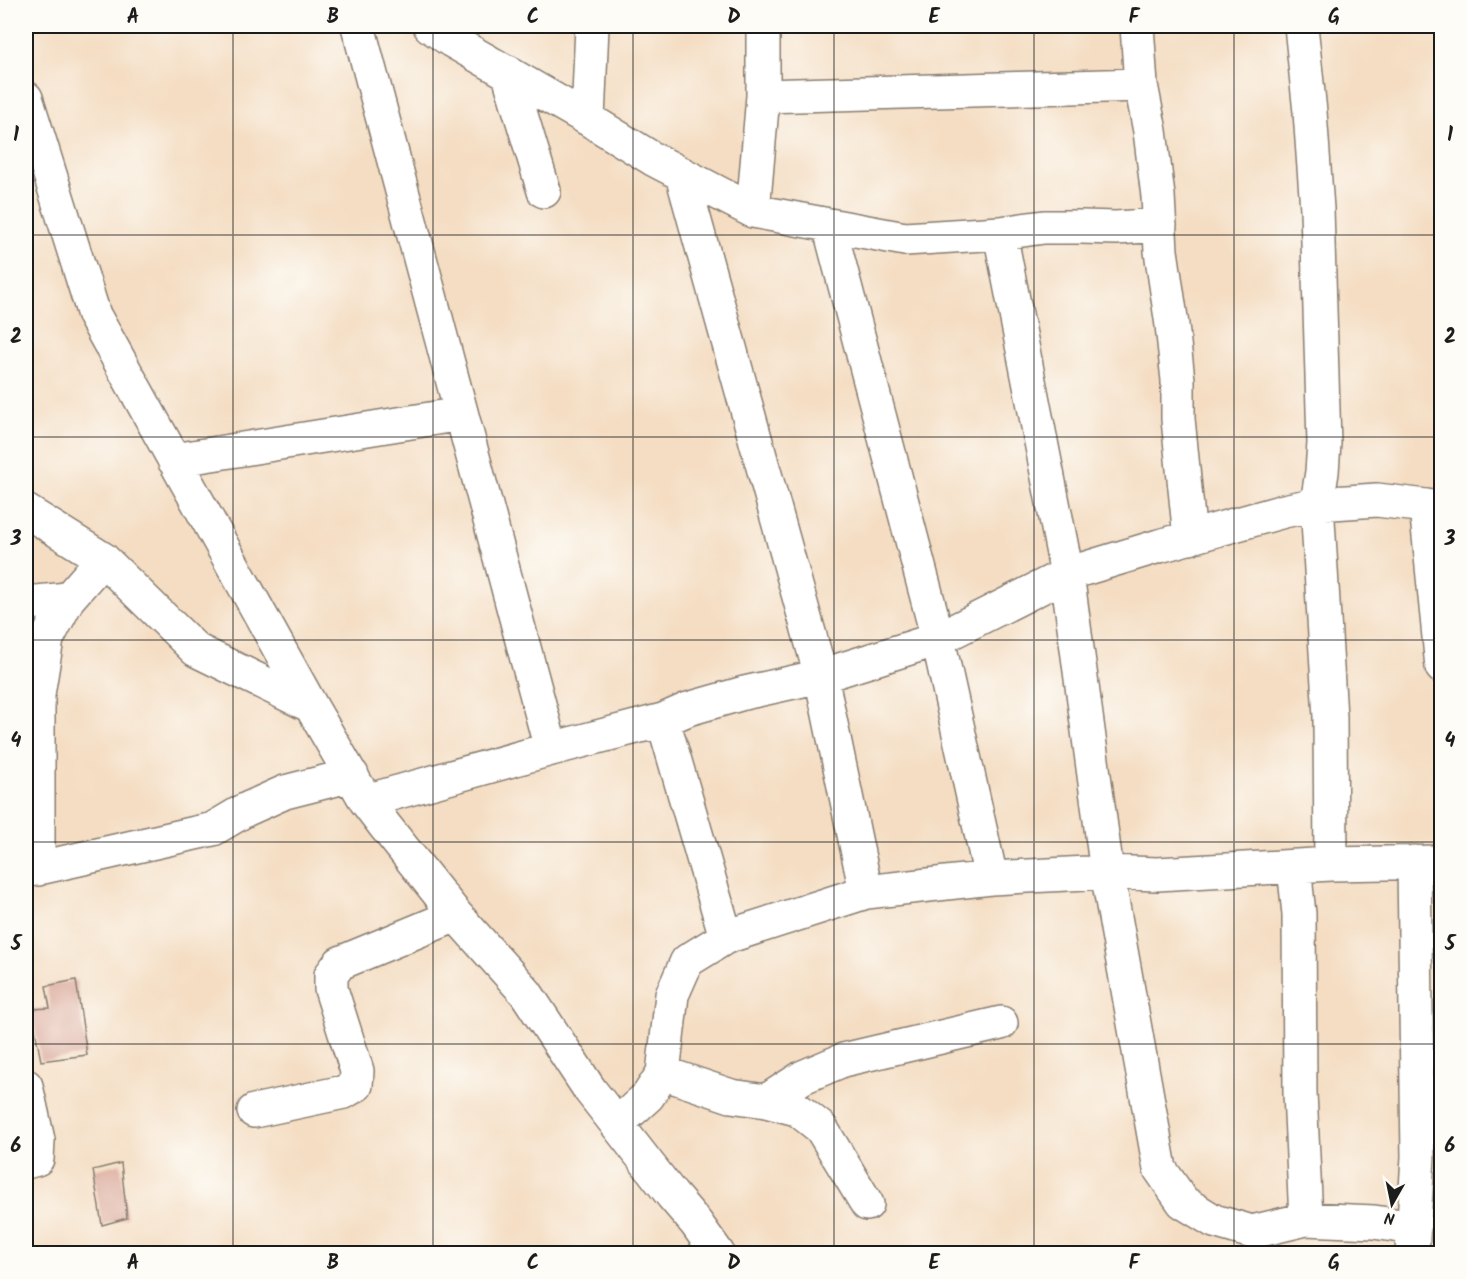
<svg xmlns="http://www.w3.org/2000/svg" width="1467" height="1279" viewBox="0 0 1467 1279" font-family="Kalam,sans-serif">
	<style>
		.building { fill: #d8a192 }
		.lines { fill: none; stroke-linecap: round; stroke-linejoin: round }
		.street-casing { stroke: #887c6f; stroke-width: 36 }
		.street { stroke: #fff; stroke-width: 33 }
		.grid { fill: none; stroke: #1c1c1c; stroke-width: 1.5; stroke-opacity: 0.55 }
		.neatline { fill: none; stroke: #1c1c1c; stroke-width: 2 }
		.grid-label { font-size: 20px; text-anchor: middle; font-weight: bold; fill: #1c1c1c }
	</style>
	<rect width="100%" height="100%" fill="#fdfcf7"/>
	<filter id="ink" filterUnits="userSpaceOnUse"><feTurbulence type="fractalNoise" baseFrequency=".0167" numOctaves="2"/><feDisplacementMap in="SourceGraphic" scale="12" xChannelSelector="R" yChannelSelector="G"/><feConvolveMatrix kernelMatrix="1 2 1 2 8 2 1 2 1" color-interpolation-filters="sRGB"/></filter>
	<filter id="wash" filterUnits="userSpaceOnUse"><feTurbulence type="fractalNoise" baseFrequency=".008" numOctaves="4" result="noise"/><feDisplacementMap in="SourceGraphic" scale="24" xChannelSelector="R" yChannelSelector="G"/><feGaussianBlur stdDeviation="1.35" result="paint"/><feColorMatrix in="noise" values="0 0 0 0 0 0 0 0 0 0 0 0 0 0 0 0 0 1.4 0 .05"/><feComposite in="paint" operator="in"/></filter>
	<g filter="url(#wash)">
		<rect width="100%" height="100%" fill="#f4ddc2"/>
		<g id="blocks">
			<path class="building" d="M 76,980 L 87,1055 L 41,1061 L 31,1009 L 50,1008 L 46,986 Z
				M 121,1163 L 127,1218 L 102,1225 L 93,1170 Z"/>
		</g>
	</g>
	<g filter="url(#ink)">
		<use href="#blocks" fill-opacity="0" stroke="#887c6f" stroke-width="1.5"/>
		<g class="lines">
			<g class="street-casing">
				<path id="street" d="M 358,26 L 551,749
					M 430,26 L 452,41 L 588,119 L 653,159 L 753,211 L 905,239 L 1000,233 L 1044,227 L 1081,227 L 1116,228 L 1160,225
					M 1137,26 L 1141,85 L 1150,131 L 1158,196 L 1161,251 L 1172,325 L 1178,380 L 1178,419 L 1190,538
					M 1301,26 L 1310,112 L 1317,209 L 1324,443 L 1322,472 L 1317,504 L 1330,717 L 1331,864
					M 508,72 L 544,191
					M 763,96 L 1141,85
					M 26,98 L 94,315 L 311,706 L 366,801 L 385,826 L 456,915 L 526,993 L 590,1090 L 672,1195 L 696,1223 L 718,1254
					M 588,119 L 592,26
					M 682,175 L 821,676 L 866,892
					M 753,211 L 763,96 L 763,26
					M 829,225 L 938,639 L 991,878
					M 1000,233 L 1067,574 L 1107,872 L 1160,1169 L 1183,1202 L 1214,1221 L 1252,1232 L 1306,1219 L 1374,1222 L 1414,1228
					M 174,460 L 461,414
					M 1426,506 L 1442,667
					M 26,511 L 103,559 L 196,650 L 311,706
					M 26,603 L 68,599
					M 663,720 L 726,937
					M 366,801 L 551,749 L 663,720 L 688,709 L 744,693 L 821,676 L 938,639 L 1067,574 L 1159,546 L 1284,511 L 1317,504 L 1377,500 L 1426,506 L 1442,509
					M 1294,867 L 1299,914 L 1300,1093 L 1306,1219
					M 38,869 L 38,694 L 47,639 L 68,599 L 103,559
					M 26,871 L 213,829 L 245,810 L 285,792 L 352,775
					M 663,1073 L 731,1096 L 766,1101 L 797,1109 L 821,1128 L 867,1204
					M 26,1086 L 38,1140 L 37,1159 L 26,1162
					M 766,1101 L 803,1077 L 843,1060 L 1001,1023
					M 254,1111 L 344,1092 L 356,1085 L 357,1071 L 331,989 L 331,975 L 340,963 L 456,915
					M 617,1124 L 648,1096 L 663,1073 L 672,995 L 687,961 L 726,937 L 866,892 L 991,878 L 1107,872 L 1157,874 L 1331,864 L 1442,862
					M 1412,1254 L 1418,1157 L 1414,862"/>
			</g>
			<use href="#street" class="street"/>
		</g>
	</g>
	<path class="grid" d="M 233,26 L 233,1254M 433,26 L 433,1254M 633,26 L 633,1254M 834,26 L 834,1254M 1034,26 L 1034,1254M 1234,26 L 1234,1254M 26,235 L 1442,235M 26,437 L 1442,437M 26,640 L 1442,640M 26,842 L 1442,842M 26,1044 L 1442,1044"/>
	<rect width="1467" height="1279" fill="none" stroke="#fdfcf7" stroke-width="66"/>
	<g transform="translate(1392 1204) rotate(189)" stroke="#fdfcf7" stroke-width="4.5" paint-order="stroke">
	<path d="M0-4.5L10 22L0 15L-10 22Z" fill="#1c1c1c"/>
	<text y="-9" font-size="16" font-weight="bold" text-anchor="middle" fill="#1c1c1c">N</text>
	</g>
	<rect x="33" y="33" width="1401" height="1213" class="neatline"/>
	<g class="grid-label">
		<text x="133" y="23">A</text>
		<text x="333" y="23">B</text>
		<text x="533" y="23">C</text>
		<text x="734" y="23">D</text>
		<text x="934" y="23">E</text>
		<text x="1134" y="23">F</text>
		<text x="1334" y="23">G</text>
		<text x="16" y="141">1</text>
		<text x="1450" y="141">1</text>
		<text x="16" y="343">2</text>
		<text x="1450" y="343">2</text>
		<text x="16" y="545">3</text>
		<text x="1450" y="545">3</text>
		<text x="16" y="747">4</text>
		<text x="1450" y="747">4</text>
		<text x="16" y="950">5</text>
		<text x="1450" y="950">5</text>
		<text x="16" y="1152">6</text>
		<text x="1450" y="1152">6</text>
		<text x="133" y="1269">A</text>
		<text x="333" y="1269">B</text>
		<text x="533" y="1269">C</text>
		<text x="734" y="1269">D</text>
		<text x="934" y="1269">E</text>
		<text x="1134" y="1269">F</text>
		<text x="1334" y="1269">G</text>
	</g>
</svg>
